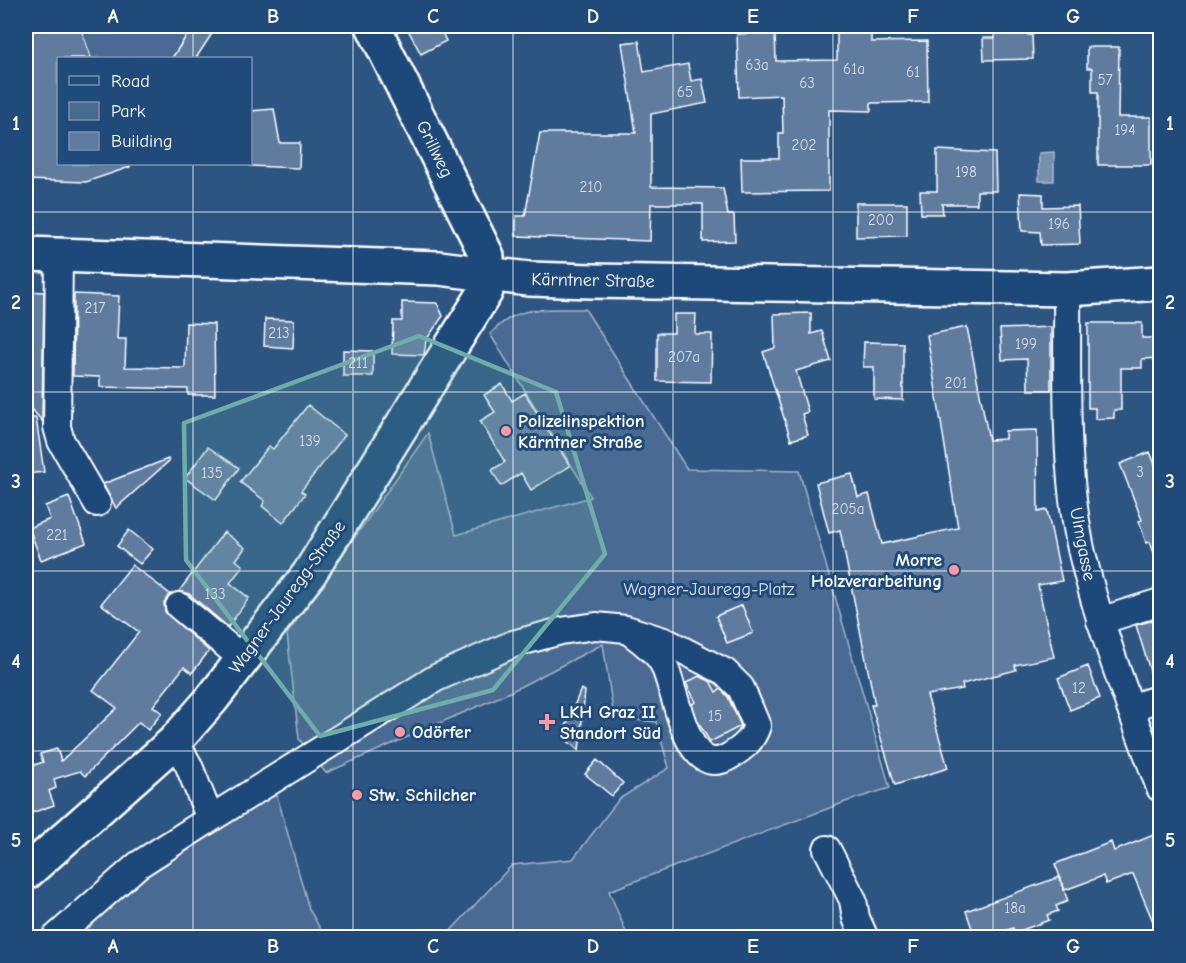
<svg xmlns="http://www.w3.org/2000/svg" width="1186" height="963" viewBox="0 0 1186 963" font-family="'Comic Neue',sans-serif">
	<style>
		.green { fill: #486b92; stroke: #a4b5c8; stroke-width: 1.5 }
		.water { fill: #748fad; stroke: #acbcce; stroke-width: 1.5 }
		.building { fill: #5e7c9f; stroke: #fff; stroke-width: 1.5 }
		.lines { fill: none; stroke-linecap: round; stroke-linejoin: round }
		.minor-casing { stroke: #fff; stroke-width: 30 }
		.major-casing { stroke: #fff; stroke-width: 38 }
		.minor { stroke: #1f4a7a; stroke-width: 26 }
		.major { stroke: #1f4a7a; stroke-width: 33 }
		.marked { fill: #6fada8; fill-opacity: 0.2; stroke: #6fada8; stroke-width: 4.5; stroke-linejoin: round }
		.grid { fill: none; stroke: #fff; stroke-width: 1.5; stroke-opacity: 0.55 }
		.poi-dot { fill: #ff9aa2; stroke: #1f4a7a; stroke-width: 2 }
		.labels { text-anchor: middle; stroke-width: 6; stroke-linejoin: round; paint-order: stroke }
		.number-label { font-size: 15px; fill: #d7dee7 }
		.street-label { font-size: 18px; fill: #fff; stroke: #1f4a7a }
		.poi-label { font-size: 18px; font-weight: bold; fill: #fff; stroke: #1f4a7a; text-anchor: start }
		.park-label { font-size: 18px; fill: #dae1e9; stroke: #1f4a7a }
		.neatline { fill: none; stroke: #fff; stroke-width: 2 }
		.grid-label { font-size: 20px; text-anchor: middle; font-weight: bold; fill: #fff }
	</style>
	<rect width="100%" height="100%" fill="#2c5582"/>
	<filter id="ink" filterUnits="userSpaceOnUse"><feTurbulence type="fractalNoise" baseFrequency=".0167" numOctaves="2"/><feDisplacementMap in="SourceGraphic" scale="12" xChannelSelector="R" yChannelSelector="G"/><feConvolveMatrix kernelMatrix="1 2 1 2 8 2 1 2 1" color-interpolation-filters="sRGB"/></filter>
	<g filter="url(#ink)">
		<path class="green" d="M 80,26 L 193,26 L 172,58 L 91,58 Z
			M 585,309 L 687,469 L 799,471 L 890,788 L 848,801 L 609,891 L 628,937 L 445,937 L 512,865 L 573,859 L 619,799 L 669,768 L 656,722 L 614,718 L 603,644 L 508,693 L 326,773 L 299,739 L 287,634 L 428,433 L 456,535 L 591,497 L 490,334 C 519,303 545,310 585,309 Z
			M 274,785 L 309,909 L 325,937 L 66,938 L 125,887 Z"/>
		<path class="water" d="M 1054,152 L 1054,181 L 1039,181 L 1039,153 Z"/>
		<path class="building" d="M 26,26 L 80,26 L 91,58 L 58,58 L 58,164 L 130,164 L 130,167 L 86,182 L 26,180 Z
			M 193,26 L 217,26 L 196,58 L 172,58 Z
			M 406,26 L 439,26 L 446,41 L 421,54 Z
			M 994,26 L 1028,26 L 1028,35 L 1032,35 L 1033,59 L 984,60 L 983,38 L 995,38 Z
			M 837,28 L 871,28 L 871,42 L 927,41 L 928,102 L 871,103 L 871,111 L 829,110 L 829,191 L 742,192 L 741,158 L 779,158 L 779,133 L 783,133 L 782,95 L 739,97 L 737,34 L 775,32 L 776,61 L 837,60 Z
			M 639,41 L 644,72 L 688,64 L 691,81 L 702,79 L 707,103 L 651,114 L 651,187 L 723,188 L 728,215 L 734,215 L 735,241 L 703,242 L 703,204 L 651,204 L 650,241 L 516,236 L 516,216 L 525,216 L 540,133 L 636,133 L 622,43 Z
			M 1087,47 L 1119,47 L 1118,117 L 1151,117 L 1151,165 L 1098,165 L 1098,92 L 1092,92 L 1092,68 L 1087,68 Z
			M 274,109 L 280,143 L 300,143 L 299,168 L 250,166 L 250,111 Z
			M 937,150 L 995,153 L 996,191 L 977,191 L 977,204 L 942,204 L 943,214 L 921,214 L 920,191 L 937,191 Z
			M 1020,193 L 1043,194 L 1043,207 L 1078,206 L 1080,244 L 1041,245 L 1040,232 L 1022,231 Z
			M 856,203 L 907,203 L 907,236 L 856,237 Z
			M 26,291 L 44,292 L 42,421 L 26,402 Z
			M 74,294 L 119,296 L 117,339 L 126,339 L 125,367 L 185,368 L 186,323 L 214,324 L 215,395 L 188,395 L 188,389 L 100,387 L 100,377 L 73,376 Z
			M 402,302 L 437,303 L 443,316 L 426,340 L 424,355 L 392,354 L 393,321 L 402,321 Z
			M 811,313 L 811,334 L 822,331 L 831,361 L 796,371 L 808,412 L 802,414 L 808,435 L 791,440 L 763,352 L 775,348 L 774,314 Z
			M 674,314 L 696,314 L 695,334 L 712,334 L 711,382 L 657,381 L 657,333 L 674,333 Z
			M 265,319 L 294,320 L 293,348 L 264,346 Z
			M 1088,323 L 1142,323 L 1142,338 L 1161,338 L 1161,358 L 1142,359 L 1142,368 L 1121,368 L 1121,410 L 1114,410 L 1114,418 L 1095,419 L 1095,408 L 1088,408 Z
			M 967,327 L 989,440 L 1005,439 L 1005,431 L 1037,430 L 1038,512 L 1047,510 L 1062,581 L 1038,585 L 1054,657 L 1015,665 L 1016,670 L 962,684 L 963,689 L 927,695 L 948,768 L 895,785 L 871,705 L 875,705 L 840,530 L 829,533 L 816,483 L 852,474 L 858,497 L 869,494 L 882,544 L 958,528 L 927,335 Z
			M 1051,327 L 1051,390 L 1028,390 L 1027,359 L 1002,360 L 1000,329 Z
			M 864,342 L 903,343 L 903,400 L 874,399 L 874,367 L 863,367 Z
			M 343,350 L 373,351 L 373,376 L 343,376 Z
			M 502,384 L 512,401 L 525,393 L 570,466 L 531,490 L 521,473 L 501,486 L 492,470 L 505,462 L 480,421 L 495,412 L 484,395 Z
			M 308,405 L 345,435 L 301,491 L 305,494 L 283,523 L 262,506 L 265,501 L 240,482 L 269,446 L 273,449 Z
			M 26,418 L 36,418 L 44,472 L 26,474 Z
			M 208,447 L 239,468 L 216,500 L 185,478 Z
			M 1150,452 L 1161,479 L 1159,566 L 1150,542 L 1146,543 L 1139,521 L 1142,520 L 1120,464 Z
			M 168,459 L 169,461 L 116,508 L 103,484 Z
			M 69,497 L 86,543 L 41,560 L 29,528 L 50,519 L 45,506 Z
			M 129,530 L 153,549 L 140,564 L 117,546 Z
			M 224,532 L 245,548 L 236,560 L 243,566 L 230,583 L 249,598 L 228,627 L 189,594 L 179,591 Z
			M 132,565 L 170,594 L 164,603 L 165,612 L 209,651 L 192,673 L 184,667 L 153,706 L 162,713 L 148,730 L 139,722 L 85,776 L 80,771 L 54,779 L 56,788 L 49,791 L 54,805 L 26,815 L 26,768 L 43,762 L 40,754 L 57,749 L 61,761 L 117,708 L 93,690 L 139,632 L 101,604 Z
			M 742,605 L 753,633 L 727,643 L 716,616 Z
			M 1161,618 L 1161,683 L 1154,684 L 1136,625 Z
			M 1088,666 L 1100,698 L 1070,710 L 1058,678 Z
			M 699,676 L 710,681 L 716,692 L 721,689 L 728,697 L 741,726 L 710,742 L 698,721 L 692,704 L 696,702 L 686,683 Z
			M 581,689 L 585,691 L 579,751 L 562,736 Z
			M 597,760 L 623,783 L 612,796 L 585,774 Z
			M 1161,832 L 1160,938 L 1133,874 L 1106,884 L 1103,876 L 1065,890 L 1055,864 L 1111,842 L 1114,851 Z
			M 1059,877 L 1068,901 L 1056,906 L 1058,911 L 1047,915 L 1049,920 L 1014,933 L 1013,928 L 989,936 L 988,932 L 975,937 L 966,911 Z"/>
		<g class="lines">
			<g class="minor-casing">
				<path id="minor" d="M 59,256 L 57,427 L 61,441 L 97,503
					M 1067,289 C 1068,375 1063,464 1081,549 C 1100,631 1131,709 1160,788
					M 179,606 L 243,659
					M 1100,621 L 1160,602
					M 1130,708 L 1160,698
					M 175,741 L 189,766 L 210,819
					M 827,849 L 853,900 L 856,918 L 865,938
					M 55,938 L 138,865 L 210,819 L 436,678 L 513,644 L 561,631 L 596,626 L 626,629 L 667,642 L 725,672 L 741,688 L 757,726 C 752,741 743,748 730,756 C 684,785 676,681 661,660 C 653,648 638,638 626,629"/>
			</g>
			<g class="major-casing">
				<path id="major" d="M 26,254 L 439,268 L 529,279 L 592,281 L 1067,289 L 1160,283
					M 26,873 L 175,741 L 212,699 L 309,574 L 486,291 L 487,256 L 373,26"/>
			</g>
			<use href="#minor" class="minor"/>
			<use href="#major" class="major"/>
		</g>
	</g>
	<path class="marked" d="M 419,336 L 556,392 L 605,554 L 493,690 L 320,736 L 186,560 L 184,423 Z"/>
	<path class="grid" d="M 193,26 L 193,58M 353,26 L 353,938M 513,26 L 513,938M 673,26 L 673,938M 833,26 L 833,938M 993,26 L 993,938M 193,164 L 193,938M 26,212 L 1160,212M 26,392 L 1160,392M 26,571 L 1160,571M 26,751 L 1160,751"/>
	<g class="poi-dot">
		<circle cx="506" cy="431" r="6"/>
		<circle cx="954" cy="570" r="6"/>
		<path d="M544 713h6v6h6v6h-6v6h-6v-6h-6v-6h6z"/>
		<circle cx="400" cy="732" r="6"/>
		<circle cx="357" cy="795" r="6"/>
	</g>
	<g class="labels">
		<g class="number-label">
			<text x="757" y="70">63a</text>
			<text x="854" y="74">61a</text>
			<text x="913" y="77">61</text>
			<text x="1105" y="85">57</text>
			<text x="807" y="88">63</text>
			<text x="685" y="97">65</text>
			<text x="1125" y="135">194</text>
			<text x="804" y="150">202</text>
			<text x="966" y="177">198</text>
			<text x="591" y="192">210</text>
			<text x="881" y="225">200</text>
			<text x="1059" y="229">196</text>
			<text x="95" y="313">217</text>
			<text x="279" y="338">213</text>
			<text x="1026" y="349">199</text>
			<text x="684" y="362">207a</text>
			<text x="358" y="368">211</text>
			<text x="956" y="388">201</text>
			<text x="310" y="446">139</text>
			<text x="1140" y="477">3</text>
			<text x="212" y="478">135</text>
			<text x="848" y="514">205a</text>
			<text x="57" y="540">221</text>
			<text x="215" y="599">133</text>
			<text x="1079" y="693">12</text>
			<text x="715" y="721">15</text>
			<text x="1015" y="913">18a</text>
		</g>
		<g class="street-label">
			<text transform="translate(435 149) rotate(64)" y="6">Grillweg</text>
			<text transform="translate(593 280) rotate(1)" y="6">Kärntner Straße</text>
			<text transform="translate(1083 544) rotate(79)" y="6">Ulmgasse</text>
			<text transform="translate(287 597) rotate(-54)" y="6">Wagner-Jauregg-Straße</text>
		</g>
		<g class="poi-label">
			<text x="518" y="427">Polizeiinspektion<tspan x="518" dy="21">Kärntner Straße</tspan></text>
			<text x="942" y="566" text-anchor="end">Morre<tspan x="942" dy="21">Holzverarbeitung</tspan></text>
			<text x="560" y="718">LKH Graz II<tspan x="560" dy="21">Standort Süd</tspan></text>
			<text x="412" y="738">Odörfer</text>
			<text x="369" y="801">Stw. Schilcher</text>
		</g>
		<g class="park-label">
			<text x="709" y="595">Wagner-Jauregg-Platz</text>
		</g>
	</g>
	<rect width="1186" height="963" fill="none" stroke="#1f4a7a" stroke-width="66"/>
	<rect x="57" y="57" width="195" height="108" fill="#1f4a7a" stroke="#7992af" stroke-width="1.5"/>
	<rect x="69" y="76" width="30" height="9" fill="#1f4a7a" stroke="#7992af" stroke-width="1.5"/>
	<text x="111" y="87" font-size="18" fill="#ffffff">Road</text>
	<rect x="69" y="102" width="30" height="18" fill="#486b92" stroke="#7992af" stroke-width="1.5"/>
	<text x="111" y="117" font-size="18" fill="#ffffff">Park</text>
	<rect x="69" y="132" width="30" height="18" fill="#5e7c9f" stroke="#7992af" stroke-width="1.5"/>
	<text x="111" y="147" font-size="18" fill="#ffffff">Building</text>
	<rect x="33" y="33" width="1120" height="897" class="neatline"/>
	<g class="grid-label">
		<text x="113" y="23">A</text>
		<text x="273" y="23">B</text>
		<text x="433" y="23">C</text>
		<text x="593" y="23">D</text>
		<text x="753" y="23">E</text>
		<text x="913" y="23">F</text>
		<text x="1073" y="23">G</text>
		<text x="16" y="130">1</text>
		<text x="1170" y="130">1</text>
		<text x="16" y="309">2</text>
		<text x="1170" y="309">2</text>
		<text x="16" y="488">3</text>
		<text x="1170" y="488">3</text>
		<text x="16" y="668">4</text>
		<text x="1170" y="668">4</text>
		<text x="16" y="847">5</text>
		<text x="1170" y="847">5</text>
		<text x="113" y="953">A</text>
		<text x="273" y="953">B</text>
		<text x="433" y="953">C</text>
		<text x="593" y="953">D</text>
		<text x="753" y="953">E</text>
		<text x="913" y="953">F</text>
		<text x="1073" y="953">G</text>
	</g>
</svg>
